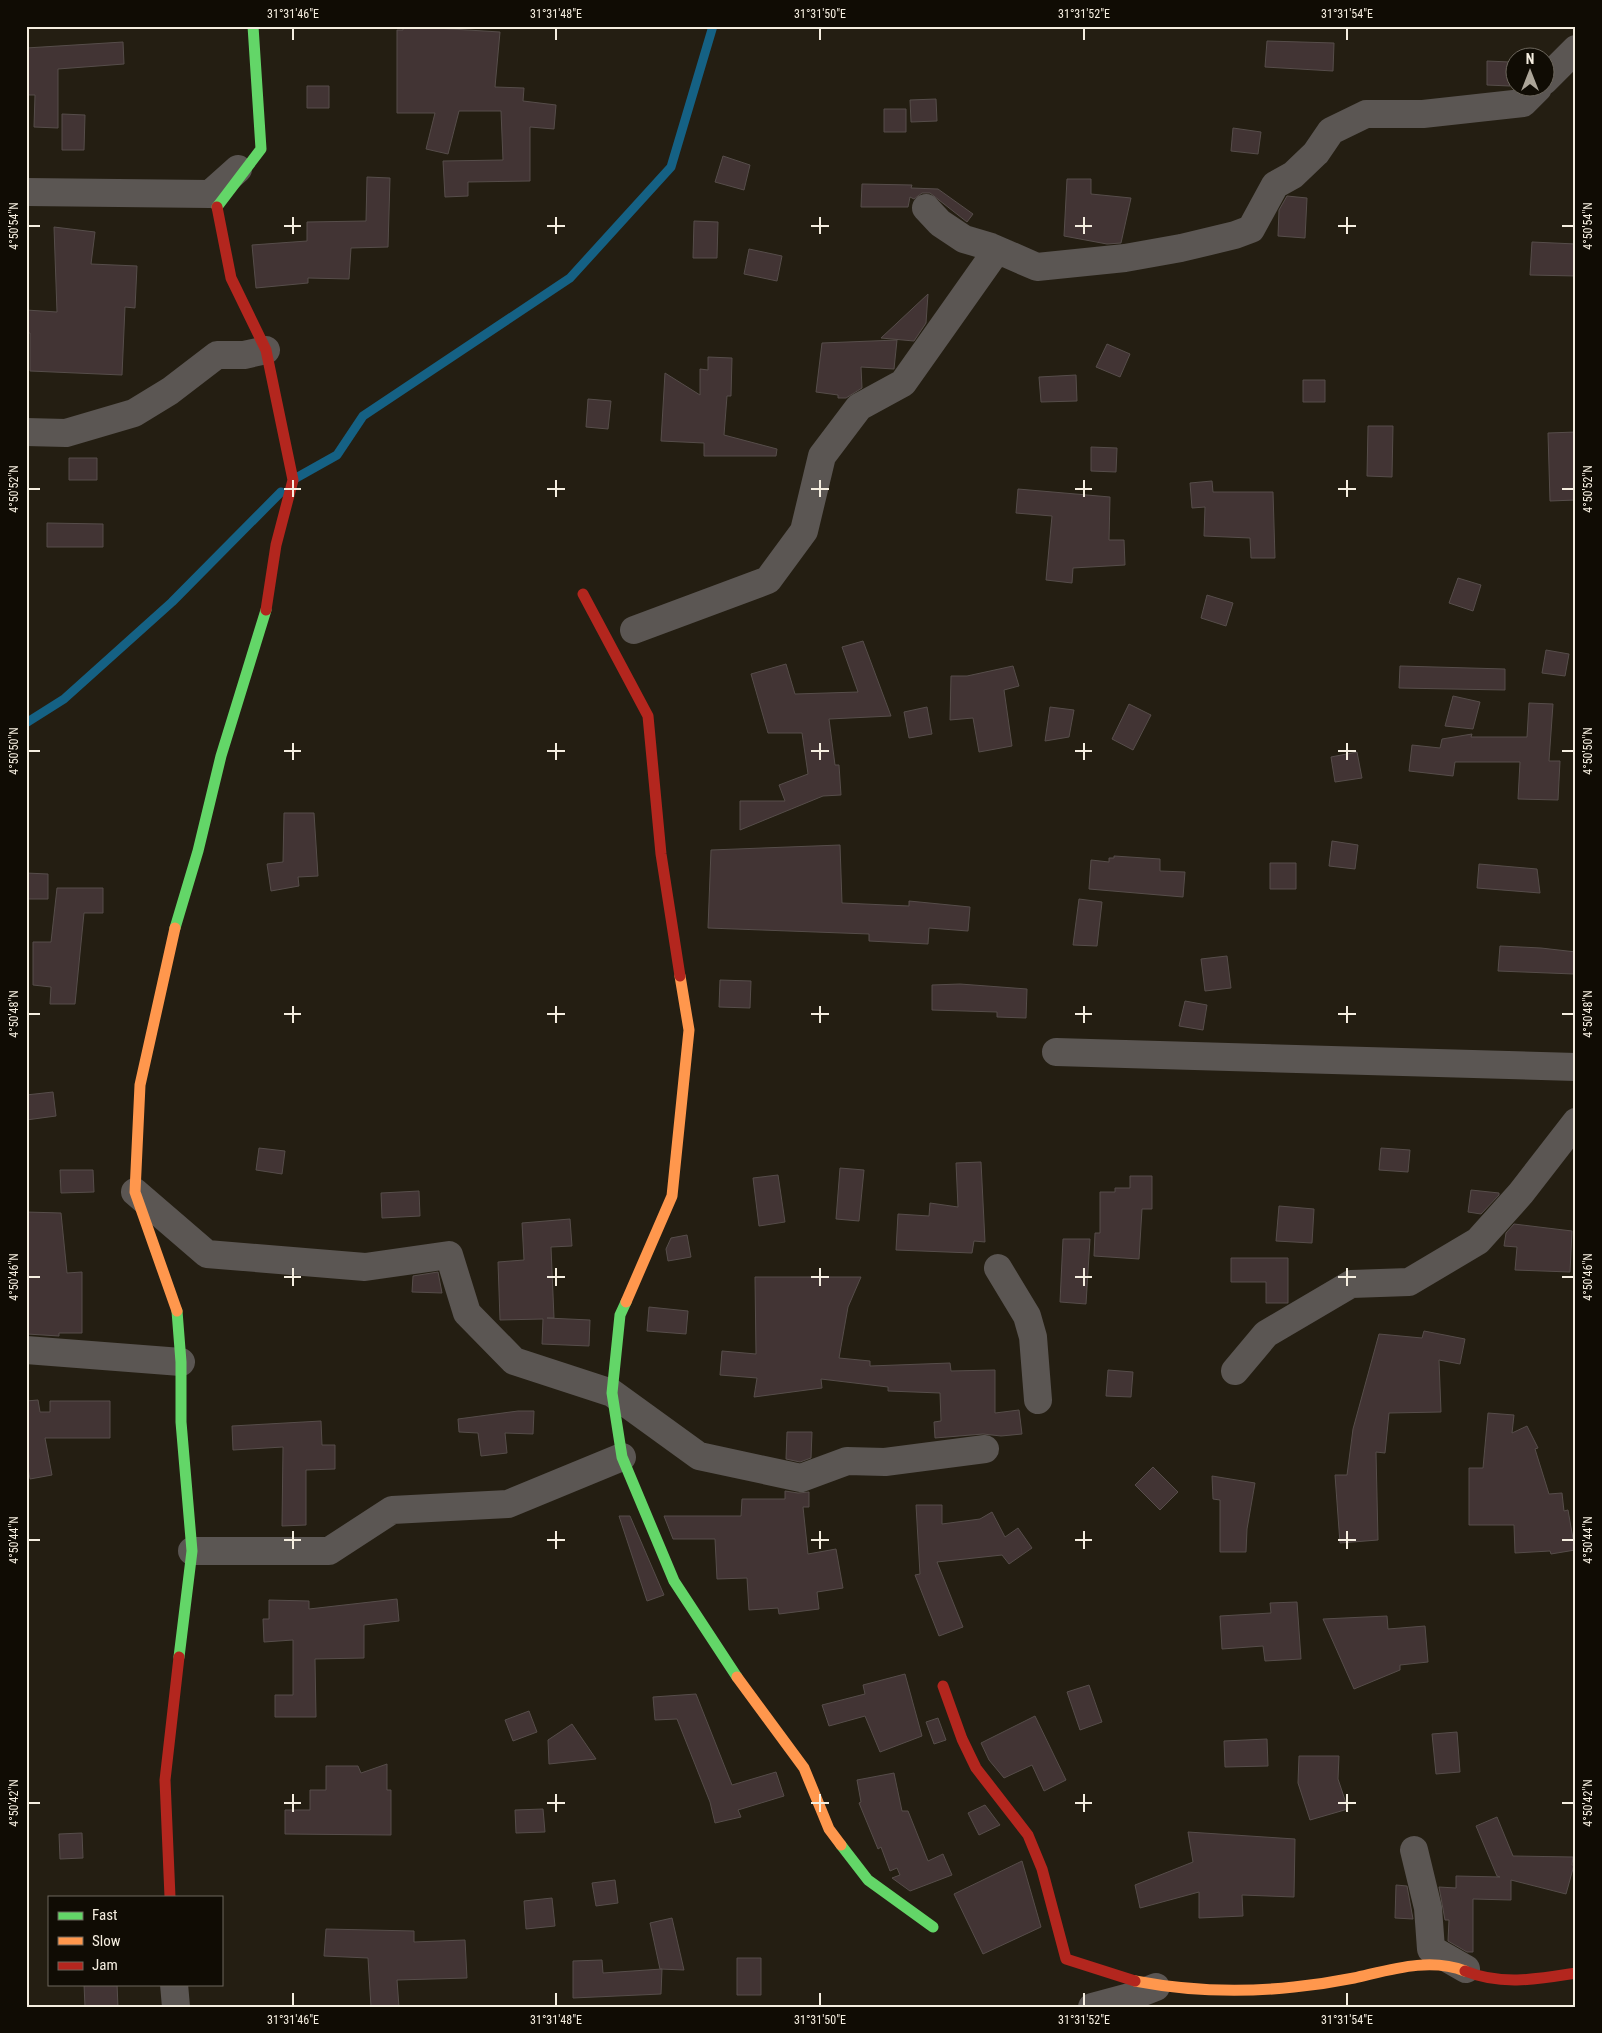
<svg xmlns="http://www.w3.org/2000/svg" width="1602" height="2033" viewBox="0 0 1602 2033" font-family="'Roboto Condensed',sans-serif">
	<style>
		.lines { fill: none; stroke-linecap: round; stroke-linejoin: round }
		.stream { stroke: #156184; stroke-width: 9 }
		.building { fill: #423434; stroke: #564d4a }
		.street { stroke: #5b5653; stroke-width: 28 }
		.fast { stroke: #63d668; stroke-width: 11 }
		.slow { stroke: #ff974d; stroke-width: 11 }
		.jam { stroke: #b3261e; stroke-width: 11 }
		.ticks { fill: none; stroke: #f5eee0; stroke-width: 2 }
		.neatline { fill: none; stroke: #f5eee0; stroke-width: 2 }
		.ticks-label { font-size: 12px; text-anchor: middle; fill: #f5eee0 }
	</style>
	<rect width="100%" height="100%" fill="#241e12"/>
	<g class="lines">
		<path class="stream" d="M 296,478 L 337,455 L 363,416 L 570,278 L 671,167 L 713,26
			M 26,723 L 64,699 L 172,602 L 281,492"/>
	</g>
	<path class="building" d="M 403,26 L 500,32 L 495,87 L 524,88 L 523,101 L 556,105 L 554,129 L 530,127 L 530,181 L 468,182 L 468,196 L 445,197 L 443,161 L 503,160 L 501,111 L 459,111 L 448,154 L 426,149 L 435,113 L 397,113 L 397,30 L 403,30 Z
		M 1267,41 L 1334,43 L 1333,71 L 1265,67 Z
		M 123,42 L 124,64 L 58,69 L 58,128 L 34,127 L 35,95 L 26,95 L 26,48 Z
		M 1487,61 L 1510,62 L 1510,86 L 1487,85 Z
		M 307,86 L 329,86 L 329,108 L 307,108 Z
		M 936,99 L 937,121 L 911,122 L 910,100 Z
		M 884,109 L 906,109 L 906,132 L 884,132 Z
		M 62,114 L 85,115 L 84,150 L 62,150 Z
		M 1233,128 L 1261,132 L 1258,154 L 1231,151 Z
		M 723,156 L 750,165 L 744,190 L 715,182 Z
		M 367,177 L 390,178 L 388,247 L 351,248 L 349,279 L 308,278 L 308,283 L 256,288 L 252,245 L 307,241 L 307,222 L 366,221 Z
		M 1067,179 L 1091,179 L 1091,194 L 1131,198 L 1121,243 L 1107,244 L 1064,236 Z
		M 862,184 L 912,185 L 911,188 L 938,189 L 973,214 L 967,222 L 930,193 L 922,193 L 914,199 L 910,197 L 908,207 L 861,207 Z
		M 1287,196 L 1307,198 L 1305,238 L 1278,236 L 1279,210 Z
		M 694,221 L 718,222 L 717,258 L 693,258 Z
		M 54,227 L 95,232 L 91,264 L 137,266 L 135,308 L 125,307 L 122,375 L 30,371 L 30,333 L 26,333 L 26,310 L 57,312 Z
		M 1532,242 L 1576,244 L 1576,276 L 1530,275 Z
		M 749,249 L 782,256 L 777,281 L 744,274 Z
		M 928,294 L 926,323 L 914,341 L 881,338 Z
		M 897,340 L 894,369 L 861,367 L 862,388 L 846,398 L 838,398 L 838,395 L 816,392 L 822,343 Z
		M 1107,344 L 1130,354 L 1120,377 L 1096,367 Z
		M 708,357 L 732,358 L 731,396 L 727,396 L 724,435 L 777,449 L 776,456 L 704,456 L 704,443 L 661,441 L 665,373 L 700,395 L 700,369 L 708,370 Z
		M 1076,375 L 1077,401 L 1041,402 L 1039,377 Z
		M 1303,380 L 1325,380 L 1325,402 L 1303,402 Z
		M 588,399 L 611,401 L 608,429 L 586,427 Z
		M 1368,426 L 1393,426 L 1392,477 L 1367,476 Z
		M 1576,432 L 1576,500 L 1550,501 L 1548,433 Z
		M 1091,447 L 1117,448 L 1116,472 L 1091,471 Z
		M 69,458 L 97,458 L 97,480 L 69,480 Z
		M 1212,481 L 1213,492 L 1273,492 L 1275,558 L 1251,558 L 1250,538 L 1204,536 L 1205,507 L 1192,508 L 1190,483 Z
		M 1018,489 L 1110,497 L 1109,540 L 1124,540 L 1125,565 L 1073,568 L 1072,583 L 1046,580 L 1052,516 L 1016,513 Z
		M 47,523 L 103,524 L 103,547 L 47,547 Z
		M 1458,578 L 1481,585 L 1473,611 L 1449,603 Z
		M 1207,595 L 1233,603 L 1226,626 L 1201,618 Z
		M 863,641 L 891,716 L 829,719 L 835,765 L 839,765 L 841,795 L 823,796 L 740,830 L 740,801 L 785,801 L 779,785 L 808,774 L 802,733 L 768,733 L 751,674 L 786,664 L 795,694 L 858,692 L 842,647 Z
		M 1546,650 L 1569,654 L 1565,676 L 1542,673 Z
		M 1013,666 L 1019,686 L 1004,690 L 1012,746 L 979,752 L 973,718 L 950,720 L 951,676 L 967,676 Z
		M 1400,666 L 1505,669 L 1505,690 L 1399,688 Z
		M 1453,696 L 1480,702 L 1473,729 L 1445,726 Z
		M 1529,703 L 1553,704 L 1549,761 L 1560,761 L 1558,800 L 1518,799 L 1520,762 L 1455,762 L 1453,776 L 1409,771 L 1412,745 L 1440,748 L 1442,739 L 1472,734 L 1471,737 L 1527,737 Z
		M 1129,704 L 1151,715 L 1133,750 L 1112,739 Z
		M 927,707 L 932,734 L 909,738 L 904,712 Z
		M 1050,707 L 1074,710 L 1069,737 L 1045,741 Z
		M 1357,752 L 1362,778 L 1335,782 L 1331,757 Z
		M 284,813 L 314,813 L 318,876 L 298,877 L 299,886 L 271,891 L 267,864 L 283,862 Z
		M 1332,841 L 1358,845 L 1355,869 L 1329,866 Z
		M 840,845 L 842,903 L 909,906 L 909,901 L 970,907 L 968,931 L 929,928 L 928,944 L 869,941 L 869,934 L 708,928 L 711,850 Z
		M 1114,856 L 1160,859 L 1160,871 L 1185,872 L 1183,897 L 1089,889 L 1091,860 L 1109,862 L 1109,858 L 1114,858 Z
		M 1270,863 L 1296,863 L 1296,889 L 1270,889 Z
		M 1479,864 L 1537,869 L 1540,893 L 1477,888 Z
		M 26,873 L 48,874 L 48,899 L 26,899 Z
		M 57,888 L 103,888 L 103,913 L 84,913 L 75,1004 L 50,1004 L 51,987 L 33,985 L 33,942 L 51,942 Z
		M 1079,899 L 1102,902 L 1097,946 L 1073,945 Z
		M 1500,946 L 1541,948 L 1576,952 L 1574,974 L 1498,971 Z
		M 1227,956 L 1231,988 L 1205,991 L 1201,959 Z
		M 720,980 L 751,981 L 750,1008 L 719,1007 Z
		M 960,984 L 1027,989 L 1026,1018 L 997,1017 L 997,1012 L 932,1010 L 932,985 Z
		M 1185,1001 L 1207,1005 L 1203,1030 L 1179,1026 Z
		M 53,1092 L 56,1116 L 26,1120 L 26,1095 Z
		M 259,1148 L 285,1151 L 282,1174 L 256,1170 Z
		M 1381,1148 L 1410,1150 L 1408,1172 L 1379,1170 Z
		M 981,1162 L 985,1242 L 974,1241 L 972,1253 L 896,1250 L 898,1214 L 929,1216 L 930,1203 L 958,1207 L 956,1163 Z
		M 840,1168 L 864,1170 L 859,1221 L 836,1219 Z
		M 60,1170 L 93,1170 L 94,1192 L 61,1193 Z
		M 778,1175 L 785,1222 L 759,1226 L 753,1178 Z
		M 1130,1176 L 1152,1176 L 1152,1209 L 1142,1209 L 1139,1259 L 1094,1256 L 1095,1233 L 1100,1233 L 1100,1192 L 1115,1192 L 1115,1188 L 1130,1188 Z
		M 1471,1190 L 1499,1193 L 1499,1195 L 1481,1214 L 1468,1212 Z
		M 419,1191 L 420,1216 L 382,1218 L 381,1193 Z
		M 1279,1206 L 1314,1209 L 1312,1243 L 1276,1241 Z
		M 26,1212 L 61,1213 L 67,1273 L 82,1272 L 82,1333 L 59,1333 L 59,1336 L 27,1334 Z
		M 570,1219 L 572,1246 L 551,1247 L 554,1318 L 547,1318 L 590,1320 L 589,1346 L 542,1344 L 543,1319 L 500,1320 L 498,1262 L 524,1260 L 522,1223 Z
		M 1514,1224 L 1572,1231 L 1570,1272 L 1515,1270 L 1517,1247 L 1504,1246 L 1506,1233 Z
		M 687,1235 L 691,1257 L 668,1261 L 666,1249 L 671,1238 Z
		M 1063,1239 L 1090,1239 L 1086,1304 L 1060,1302 Z
		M 1231,1258 L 1288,1258 L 1288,1303 L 1266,1303 L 1266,1282 L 1231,1282 Z
		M 438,1272 L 442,1293 L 412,1292 L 413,1276 Z
		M 755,1277 L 861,1277 L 848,1307 L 839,1358 L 870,1361 L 870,1366 L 950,1363 L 951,1371 L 995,1370 L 995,1413 L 1019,1410 L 1022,1434 L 1001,1436 L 983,1434 L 935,1438 L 934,1422 L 941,1421 L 940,1393 L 888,1391 L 888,1387 L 821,1379 L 822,1388 L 754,1397 L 757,1378 L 720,1375 L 722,1351 L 756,1354 Z
		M 649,1307 L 688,1311 L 686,1334 L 647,1331 Z
		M 1424,1331 L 1465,1339 L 1460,1364 L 1439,1360 L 1441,1412 L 1389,1413 L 1385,1453 L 1376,1452 L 1378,1540 L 1340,1543 L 1335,1475 L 1347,1475 L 1353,1429 L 1379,1334 L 1422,1338 Z
		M 1108,1370 L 1133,1372 L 1131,1397 L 1106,1396 Z
		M 38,1400 L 40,1412 L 50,1412 L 50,1401 L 110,1401 L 110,1438 L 45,1438 L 52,1475 L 30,1479 L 26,1457 L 26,1401 Z
		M 518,1411 L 534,1411 L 533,1434 L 505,1433 L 507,1453 L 481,1456 L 478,1433 L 459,1432 L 458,1419 Z
		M 1488,1413 L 1514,1415 L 1512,1433 L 1527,1426 L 1538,1448 L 1535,1449 L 1549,1494 L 1562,1493 L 1564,1511 L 1568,1510 L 1575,1550 L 1551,1554 L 1550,1551 L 1515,1553 L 1514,1525 L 1469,1525 L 1469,1468 L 1483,1468 Z
		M 321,1421 L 322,1445 L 335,1445 L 335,1469 L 306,1470 L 306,1525 L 282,1526 L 283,1447 L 233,1450 L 232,1426 Z
		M 787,1432 L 812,1432 L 811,1458 L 800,1462 L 786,1459 Z
		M 1153,1467 L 1178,1492 L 1160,1510 L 1135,1485 Z
		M 1212,1476 L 1255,1483 L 1247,1529 L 1246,1552 L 1220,1552 L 1220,1500 L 1213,1499 Z
		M 785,1491 L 798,1493 L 809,1492 L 809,1507 L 803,1507 L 808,1554 L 836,1549 L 843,1588 L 817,1592 L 819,1609 L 779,1614 L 778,1608 L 749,1610 L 747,1578 L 717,1579 L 715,1539 L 673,1539 L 664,1516 L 741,1516 L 742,1499 L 785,1499 Z
		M 916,1505 L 942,1505 L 942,1524 L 980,1519 L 992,1512 L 1005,1537 L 1018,1528 L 1032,1548 L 1009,1564 L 1002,1555 L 937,1562 L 963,1627 L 939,1636 L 915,1575 L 920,1574 Z
		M 619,1516 L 630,1516 L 664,1595 L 647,1601 Z
		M 397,1599 L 399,1621 L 364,1625 L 364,1658 L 315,1659 L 316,1717 L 275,1717 L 275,1695 L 293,1695 L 293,1640 L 264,1642 L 263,1619 L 269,1619 L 269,1600 L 309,1601 L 309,1609 Z
		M 1297,1602 L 1301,1659 L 1265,1661 L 1263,1646 L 1222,1649 L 1220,1616 L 1271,1613 L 1270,1603 Z
		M 1387,1616 L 1388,1629 L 1425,1626 L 1428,1662 L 1400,1665 L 1400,1670 L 1354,1689 L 1323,1619 Z
		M 905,1674 L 922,1736 L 880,1752 L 865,1716 L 829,1726 L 822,1705 L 865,1694 L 863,1685 Z
		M 1089,1685 L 1102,1722 L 1080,1730 L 1067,1692 Z
		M 696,1694 L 732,1785 L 776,1772 L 784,1796 L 738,1810 L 741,1817 L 715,1823 L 710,1802 L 677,1719 L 655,1720 L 653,1697 Z
		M 529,1711 L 537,1732 L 513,1741 L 505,1720 Z
		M 1035,1716 L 1066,1780 L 1044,1791 L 1032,1765 L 1004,1778 L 989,1760 L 981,1743 Z
		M 938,1718 L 946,1740 L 934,1744 L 926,1722 Z
		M 572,1724 L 596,1759 L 549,1764 L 548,1740 Z
		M 1457,1732 L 1460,1772 L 1436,1774 L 1432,1734 Z
		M 1267,1739 L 1268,1766 L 1225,1767 L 1224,1741 Z
		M 1299,1756 L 1339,1756 L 1338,1779 L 1348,1809 L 1310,1820 L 1298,1783 Z
		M 387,1764 L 387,1790 L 391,1790 L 391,1835 L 285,1834 L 285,1810 L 310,1810 L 310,1790 L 326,1790 L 326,1766 L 358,1766 L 361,1773 Z
		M 894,1773 L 902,1811 L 908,1811 L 928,1861 L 943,1854 L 952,1875 L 910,1891 L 892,1878 L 900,1875 L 897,1868 L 890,1871 L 881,1847 L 878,1849 L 859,1803 L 861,1802 L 857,1780 Z
		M 985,1805 L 1000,1825 L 979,1835 L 968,1813 Z
		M 543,1809 L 545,1832 L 516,1833 L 515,1810 Z
		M 1497,1817 L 1513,1856 L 1573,1857 L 1572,1865 L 1574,1865 L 1566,1894 L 1511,1880 L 1511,1900 L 1473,1899 L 1473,1952 L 1467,1952 L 1448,1941 L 1449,1920 L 1445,1920 L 1439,1887 L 1456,1888 L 1456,1876 L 1500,1877 L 1497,1876 L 1476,1826 Z
		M 1188,1832 L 1295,1839 L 1294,1897 L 1242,1895 L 1243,1916 L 1199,1918 L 1199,1892 L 1140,1908 L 1135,1885 L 1193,1862 Z
		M 82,1833 L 83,1858 L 60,1859 L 59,1834 Z
		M 1022,1861 L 1041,1927 L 983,1954 L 954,1894 Z
		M 615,1880 L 618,1903 L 596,1906 L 592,1883 Z
		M 1396,1885 L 1407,1886 L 1413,1919 L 1395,1918 Z
		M 552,1898 L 555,1926 L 526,1929 L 524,1901 Z
		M 672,1918 L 684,1970 L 660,1969 L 650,1923 Z
		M 326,1929 L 414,1931 L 414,1942 L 465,1940 L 467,1978 L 397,1980 L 399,2007 L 371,2007 L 368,1958 L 324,1956 Z
		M 737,1958 L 761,1958 L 761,1995 L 737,1995 Z
		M 602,1960 L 603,1973 L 662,1969 L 661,1994 L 573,1998 L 573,1961 Z
		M 84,1984 L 117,1984 L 118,2007 L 85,2007 Z"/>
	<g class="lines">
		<path class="street" d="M 1544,81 L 1576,49
			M 26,192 L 210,194 L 238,169
			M 926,208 L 940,223 L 964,239 L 991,247 L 1037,267 L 1125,258 L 1181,248 L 1235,235 L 1251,229 L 1275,185 L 1293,175 L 1316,153 L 1331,131 L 1366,114 L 1423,114 L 1523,103 L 1538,88
			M 26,432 L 66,433 L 134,413 L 170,391 L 217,355 L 244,355 L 266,350
			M 634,630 L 768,580 L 804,531 L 822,456 L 859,407 L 903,383 L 997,250
			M 1056,1052 L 1576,1067
			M 135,1192 L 207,1254 L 365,1267 L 449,1255 L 467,1313 L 514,1361 L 612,1393 L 699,1456 L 801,1478 L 847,1461 L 885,1462 L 985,1449
			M 998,1268 L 1027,1316 L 1033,1337 L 1038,1400
			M 26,1350 L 181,1362
			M 1235,1371 L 1266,1334 L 1351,1284 L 1409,1282 L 1478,1241 L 1521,1193 L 1576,1122
			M 192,1551 L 329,1551 L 392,1510 L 508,1504 L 622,1457
			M 1414,1850 L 1428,1908 L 1431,1949 L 1466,1969
			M 174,1984 L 176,2007
			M 1092,2007 L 1133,1996 L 1156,1987"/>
		<path class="fast" d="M 217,207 L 261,149 L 253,26
			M 175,928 L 198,851 L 221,756 L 266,610
			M 626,1302 L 620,1315 L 612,1393 L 622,1457 L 674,1581 L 737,1677
			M 177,1311 L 181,1362 L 181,1422 L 192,1551 L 179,1657
			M 841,1845 L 868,1880 L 933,1927"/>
		<path class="slow" d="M 175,928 L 140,1085 L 135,1192 L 177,1311
			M 626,1302 L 672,1196 L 689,1030 L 680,976
			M 737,1677 L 804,1768 L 829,1829 L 841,1845
			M 1135,1981 C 1188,1991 1240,1993 1294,1987 C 1314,1985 1334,1982 1354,1978 C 1390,1970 1429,1957 1465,1971"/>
		<path class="jam" d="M 217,207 L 231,278 L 266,350 L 293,480 L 276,545 L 266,610
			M 583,594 L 648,716 L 661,854 L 680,976
			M 943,1686 L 962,1739 L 976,1768 L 1028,1835 L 1042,1869 L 1066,1959 L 1135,1981
			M 170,1897 L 165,1780 L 179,1657
			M 1465,1971 C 1502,1986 1538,1979 1576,1973"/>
	</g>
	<path class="ticks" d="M 293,28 L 293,40M 556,28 L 556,40M 820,28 L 820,40M 1084,28 L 1084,40M 1347,28 L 1347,40M 293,217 L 293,234M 556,217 L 556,234M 820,217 L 820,234M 1084,217 L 1084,234M 1347,217 L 1347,234M 28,226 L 40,226M 284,226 L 301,226M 547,226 L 565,226M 811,226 L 829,226M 1075,226 L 1092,226M 1338,226 L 1356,226M 1562,226 L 1574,226M 293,480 L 293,497M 556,480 L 556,497M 820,480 L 820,497M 1084,480 L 1084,497M 1347,480 L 1347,497M 28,489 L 40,489M 284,489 L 301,489M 547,489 L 565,489M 811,489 L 829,489M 1075,489 L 1092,489M 1338,489 L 1356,489M 1562,489 L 1574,489M 293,743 L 293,760M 556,743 L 556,760M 820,743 L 820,760M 1084,743 L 1084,760M 1347,743 L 1347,760M 28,751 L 40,751M 284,751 L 301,751M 547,751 L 565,751M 811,751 L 829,751M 1075,751 L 1092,751M 1338,751 L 1356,751M 1562,751 L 1574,751M 293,1006 L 293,1023M 556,1006 L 556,1023M 820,1006 L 820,1023M 1084,1006 L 1084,1023M 1347,1006 L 1347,1023M 28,1014 L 40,1014M 284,1014 L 301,1014M 547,1014 L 565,1014M 811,1014 L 829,1014M 1075,1014 L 1092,1014M 1338,1014 L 1356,1014M 1562,1014 L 1574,1014M 293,1268 L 293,1286M 556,1268 L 556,1286M 820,1268 L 820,1286M 1084,1268 L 1084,1286M 1347,1268 L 1347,1286M 28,1277 L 40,1277M 284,1277 L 301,1277M 547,1277 L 565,1277M 811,1277 L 829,1277M 1075,1277 L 1092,1277M 1338,1277 L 1356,1277M 1562,1277 L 1574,1277M 293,1531 L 293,1549M 556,1531 L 556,1549M 820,1531 L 820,1549M 1084,1531 L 1084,1549M 1347,1531 L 1347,1549M 28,1540 L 40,1540M 284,1540 L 301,1540M 547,1540 L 565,1540M 811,1540 L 829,1540M 1075,1540 L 1092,1540M 1338,1540 L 1356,1540M 1562,1540 L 1574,1540M 293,1794 L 293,1812M 556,1794 L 556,1812M 820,1794 L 820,1812M 1084,1794 L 1084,1812M 1347,1794 L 1347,1812M 28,1803 L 40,1803M 284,1803 L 301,1803M 547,1803 L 565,1803M 811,1803 L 829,1803M 1075,1803 L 1092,1803M 1338,1803 L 1356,1803M 1562,1803 L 1574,1803M 293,1993 L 293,2006M 556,1993 L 556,2006M 820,1993 L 820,2006M 1084,1993 L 1084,2006M 1347,1993 L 1347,2006"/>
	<rect width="1602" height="2033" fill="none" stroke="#100c04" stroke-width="55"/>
	<rect x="48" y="1896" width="175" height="90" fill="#100c04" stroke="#6c665c"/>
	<rect x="58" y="1912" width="25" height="8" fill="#63d668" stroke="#6c665c"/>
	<text x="92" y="1920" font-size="15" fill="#f5eee0">Fast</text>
	<rect x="58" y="1937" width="25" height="8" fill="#ff974d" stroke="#6c665c"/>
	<text x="92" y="1946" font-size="15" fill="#f5eee0">Slow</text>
	<rect x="58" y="1962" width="25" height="8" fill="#b3261e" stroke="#6c665c"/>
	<text x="92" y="1970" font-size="15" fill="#f5eee0">Jam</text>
	<g transform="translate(1530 72)"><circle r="24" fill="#100c04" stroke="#6c665c"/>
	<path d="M0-4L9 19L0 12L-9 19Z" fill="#aca598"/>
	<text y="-8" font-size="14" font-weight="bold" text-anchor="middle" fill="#f5eee0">N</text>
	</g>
	<rect x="28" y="28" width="1546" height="1978" class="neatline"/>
	<g class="ticks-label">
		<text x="293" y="18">31°31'46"E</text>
		<text x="556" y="18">31°31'48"E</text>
		<text x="820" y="18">31°31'50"E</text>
		<text x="1084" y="18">31°31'52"E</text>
		<text x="1347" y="18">31°31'54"E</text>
		<text transform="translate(14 226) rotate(-90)" y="4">4°50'54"N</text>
		<text transform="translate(1588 226) rotate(-90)" y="4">4°50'54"N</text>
		<text transform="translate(14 489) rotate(-90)" y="4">4°50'52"N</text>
		<text transform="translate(1588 489) rotate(-90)" y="4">4°50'52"N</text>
		<text transform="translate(14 751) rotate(-90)" y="4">4°50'50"N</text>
		<text transform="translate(1588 751) rotate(-90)" y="4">4°50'50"N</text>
		<text transform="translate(14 1014) rotate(-90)" y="4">4°50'48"N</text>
		<text transform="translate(1588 1014) rotate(-90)" y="4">4°50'48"N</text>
		<text transform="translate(14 1277) rotate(-90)" y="4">4°50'46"N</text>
		<text transform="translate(1588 1277) rotate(-90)" y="4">4°50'46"N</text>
		<text transform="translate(14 1540) rotate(-90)" y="4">4°50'44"N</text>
		<text transform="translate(1588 1540) rotate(-90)" y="4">4°50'44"N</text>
		<text transform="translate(14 1803) rotate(-90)" y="4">4°50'42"N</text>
		<text transform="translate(1588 1803) rotate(-90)" y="4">4°50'42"N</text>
		<text x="293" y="2024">31°31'46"E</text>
		<text x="556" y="2024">31°31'48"E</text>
		<text x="820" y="2024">31°31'50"E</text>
		<text x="1084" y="2024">31°31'52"E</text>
		<text x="1347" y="2024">31°31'54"E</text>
	</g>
</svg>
